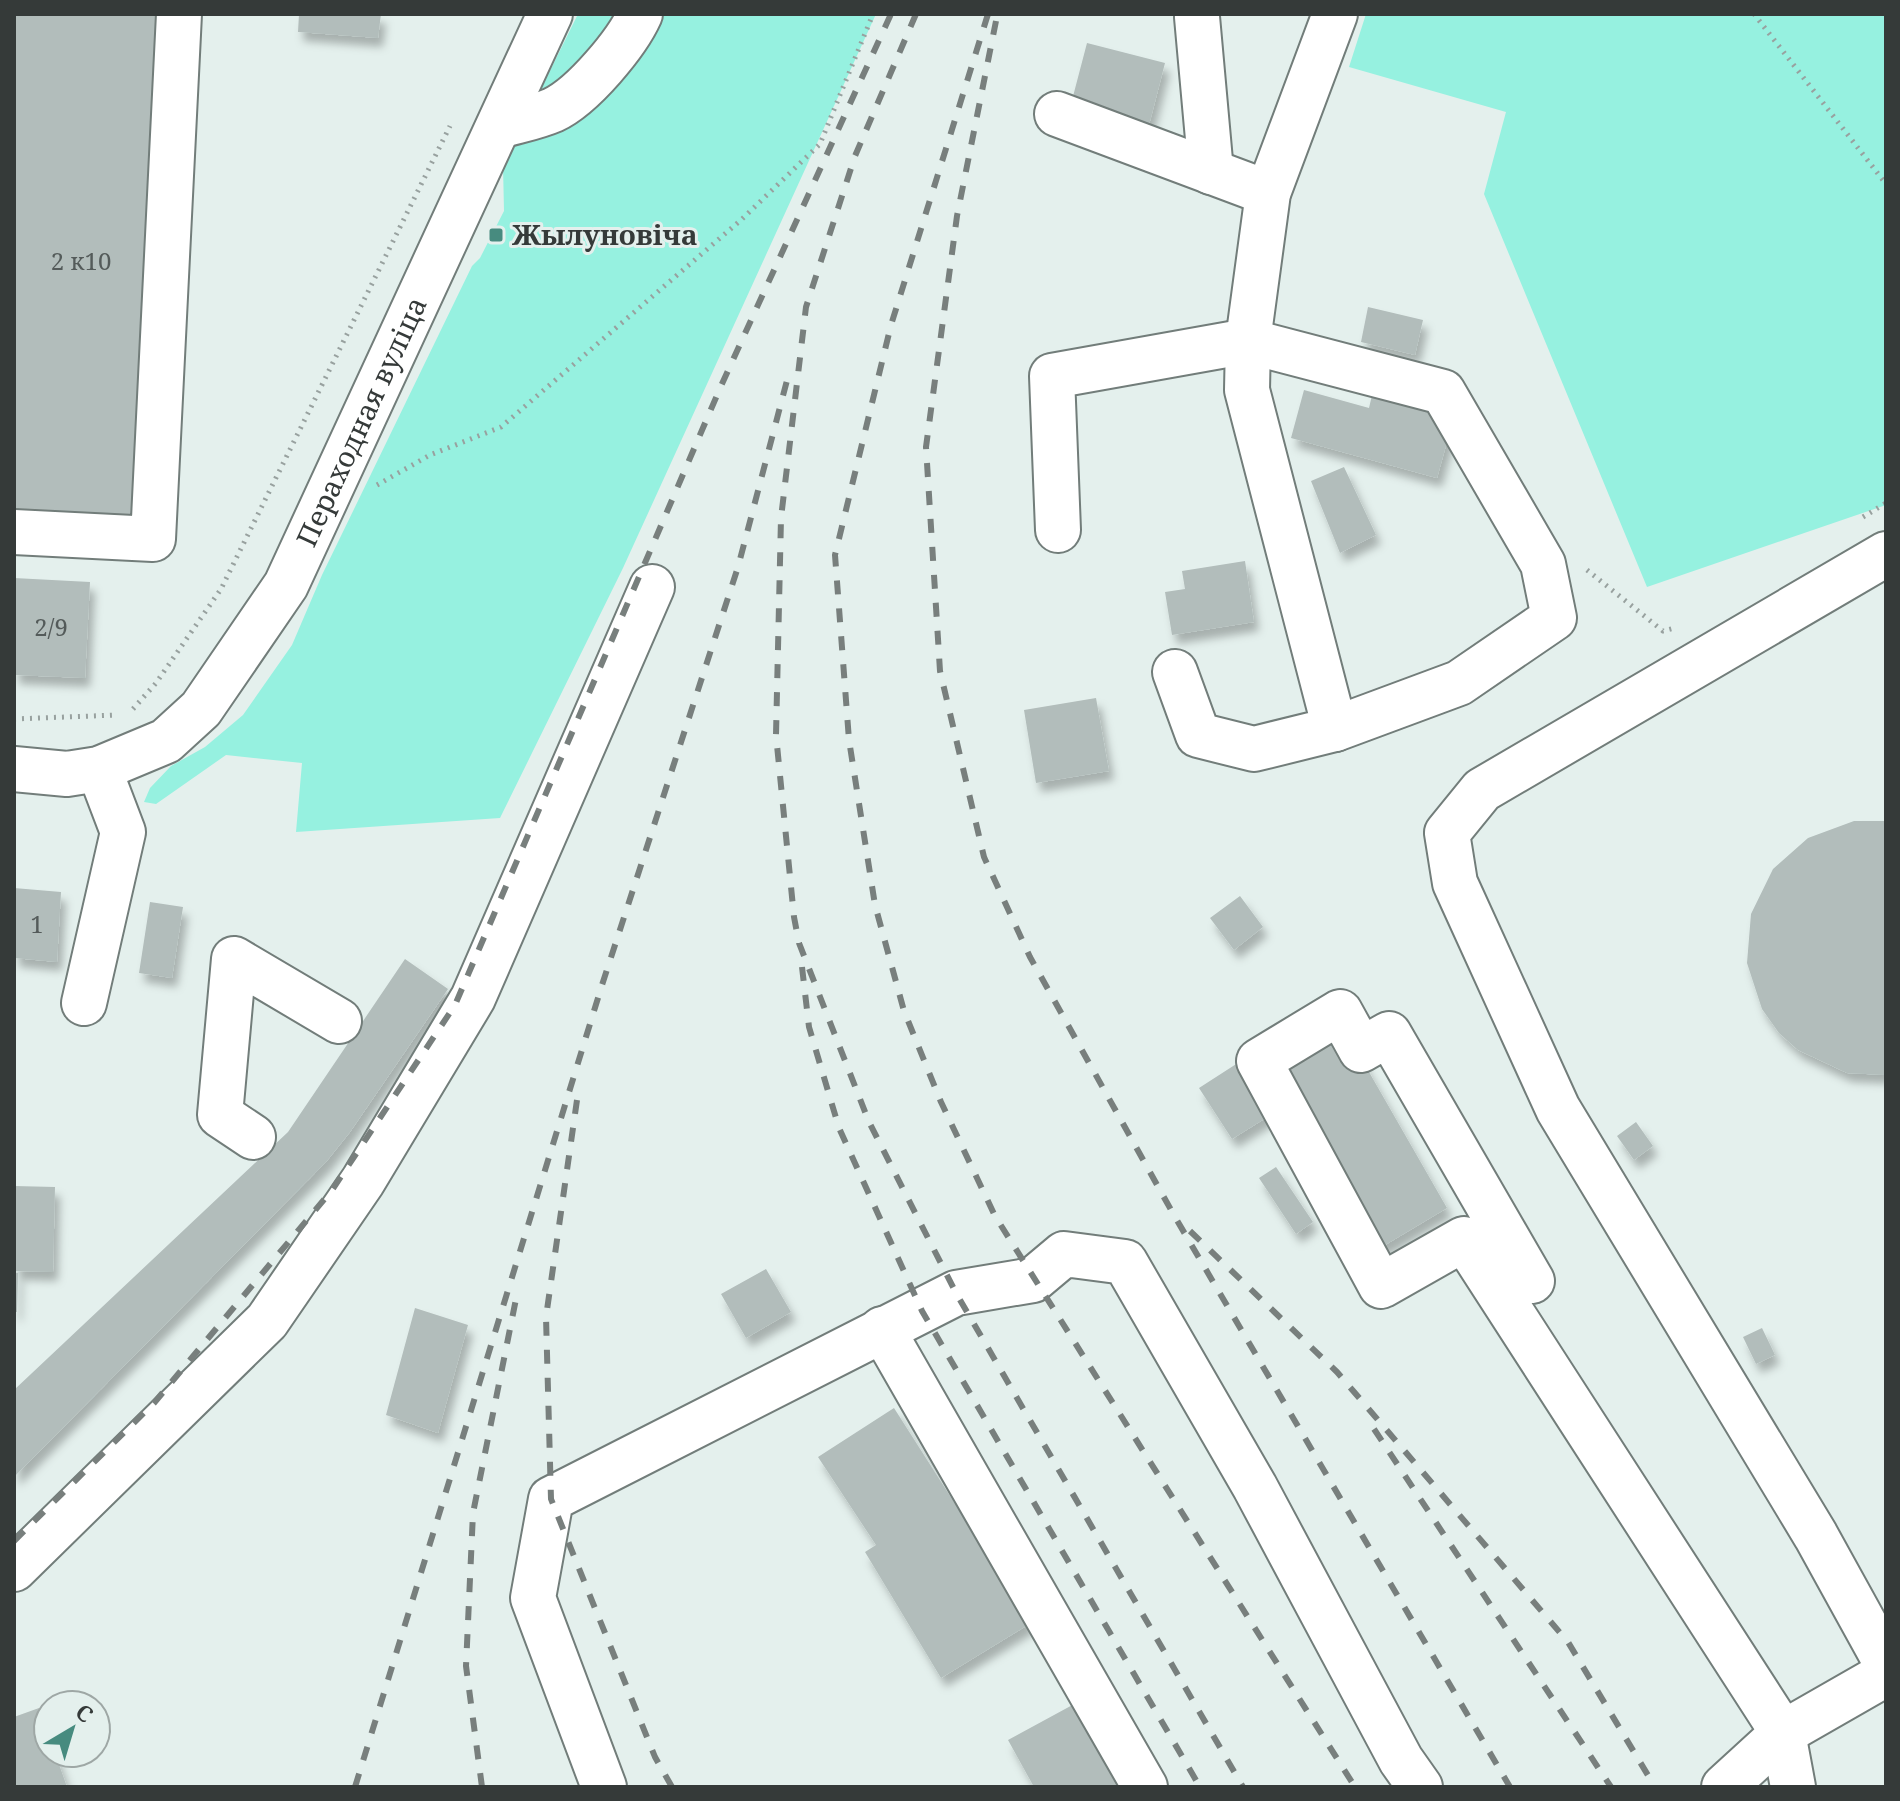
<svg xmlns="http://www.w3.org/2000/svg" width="1900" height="1801" viewBox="0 0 1900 1801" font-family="'Noto Serif',serif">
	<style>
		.green { fill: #96f1e0 }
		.building { fill: #b2bdbb; filter: url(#shadow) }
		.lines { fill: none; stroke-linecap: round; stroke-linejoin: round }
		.minor-casing { stroke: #727d7a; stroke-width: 48 }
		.path { stroke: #98a19f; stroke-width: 5; stroke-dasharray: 2 6; stroke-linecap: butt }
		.minor { stroke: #fff; stroke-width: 44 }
		.rail { stroke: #787f7d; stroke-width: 6; stroke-dasharray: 14 14; stroke-linecap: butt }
		.poi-dot { fill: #478b7f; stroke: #e4f0ed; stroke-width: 3 }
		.labels { text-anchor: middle; stroke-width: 6; stroke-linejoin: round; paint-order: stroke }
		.number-label { font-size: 24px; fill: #545b5a }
		.poi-label { font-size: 28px; font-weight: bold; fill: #353a39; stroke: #e4f0ed; text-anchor: start }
		.street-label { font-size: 28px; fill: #353a39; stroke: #e4f0ed }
	</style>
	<defs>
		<filter id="shadow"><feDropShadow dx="5" dy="9" stdDeviation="4" flood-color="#0004"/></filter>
	</defs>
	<rect width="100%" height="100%" fill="#e4f0ed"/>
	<path class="green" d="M 578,14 L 876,14 L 623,568 L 500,818 L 296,832 L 302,763 L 226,755 L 156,804 L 144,802 L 150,788 L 171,766 L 205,747 L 243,715 L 292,645 L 322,575 L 472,266 L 480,258 L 504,211 L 503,166 Z
		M 1366,14 L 1886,14 L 1886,505 L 1647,587 L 1484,194 L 1506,112 L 1349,67 Z"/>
	<path class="building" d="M 14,14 L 160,14 L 135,517 L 14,510 Z
		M 299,14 L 381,14 L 378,38 L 298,32 Z
		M 1087,43 L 1165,63 L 1149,125 L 1071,104 Z
		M 1368,307 L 1423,320 L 1415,355 L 1361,342 Z
		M 1304,390 L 1369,408 L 1373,391 L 1455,413 L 1437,478 L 1291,438 Z
		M 1344,467 L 1376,535 L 1340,553 L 1311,481 Z
		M 1245,561 L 1254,622 L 1172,635 L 1165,592 L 1185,589 L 1182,571 Z
		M 14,578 L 90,582 L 85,678 L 14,675 Z
		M 1096,698 L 1109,771 L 1036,783 L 1024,710 Z
		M 1854,821 L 1886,821 L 1886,1075 L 1847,1073 L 1798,1050 L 1779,1033 L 1762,1009 L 1747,963 L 1751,914 L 1773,869 L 1808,838 Z
		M 14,888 L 61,892 L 57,962 L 14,958 Z
		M 1240,896 L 1263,927 L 1234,950 L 1210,918 Z
		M 150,902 L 183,907 L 172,978 L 139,973 Z
		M 405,959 L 448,989 L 350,1132 L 326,1162 L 14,1477 L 14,1390 L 288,1132 Z
		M 1342,1025 L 1447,1208 L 1380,1248 L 1276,1065 Z
		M 1244,1059 L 1277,1111 L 1232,1139 L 1199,1088 Z
		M 1636,1122 L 1653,1146 L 1634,1160 L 1617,1136 Z
		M 1276,1167 L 1313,1222 L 1296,1234 L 1259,1178 Z
		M 14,1186 L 55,1187 L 53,1272 L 14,1271 Z
		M 766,1269 L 791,1312 L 746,1338 L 721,1294 Z
		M 14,1273 L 18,1273 L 17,1312 L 14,1312 Z
		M 415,1308 L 468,1325 L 438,1433 L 386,1415 Z
		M 1762,1328 L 1775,1355 L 1756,1364 L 1743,1337 Z
		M 894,1408 L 1031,1623 L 941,1678 L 865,1552 L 876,1545 L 818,1457 Z
		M 1089,1696 L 1140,1787 L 1034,1787 L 1008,1740 Z
		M 39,1708 L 48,1732 L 48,1753 L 55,1753 L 67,1787 L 14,1787 L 14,1717 Z"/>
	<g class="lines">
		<g class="minor-casing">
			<g id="minor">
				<path d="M 1197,17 L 1211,172"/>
				<path d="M 1057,114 L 1268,193"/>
				<path d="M 500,126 C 517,121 537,117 553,110 C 583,96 627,43 640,14"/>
				<path d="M 1058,530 L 1052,376 L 1248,341 L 1443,392 L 1543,564 L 1554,618 L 1459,683 L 1335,729"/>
				<path d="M 14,532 L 153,539 L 179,14"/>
				<path d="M 1886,554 L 1482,790 L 1447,833 L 1455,883 L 1558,1109 L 1816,1536 L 1886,1663"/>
				<path d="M 1175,672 L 1198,735 L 1254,749 L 1335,729 L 1247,390 L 1248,341 L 1268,193 L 1335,14"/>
				<path id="s1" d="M 14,769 L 67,774 L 99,769 L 166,741 L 201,709 L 286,585 L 550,14"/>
				<path d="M 84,1003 L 123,832 L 99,769"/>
				<path d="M 253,1137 L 220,1115 L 234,959 L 339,1021"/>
				<path d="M 1532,1281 L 1389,1034 L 1361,1050 L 1340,1012 L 1259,1061 L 1381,1286 L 1464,1239 L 1783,1733 L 1793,1787"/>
				<path d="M 882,1329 L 1145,1787"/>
				<path d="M 14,1569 L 267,1321 L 363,1181 L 473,998 L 652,587"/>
				<path d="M 604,1787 L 533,1598 L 551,1499 L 956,1293 L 1033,1280 L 1064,1254 L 1125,1262 L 1255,1487 L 1401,1760 L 1420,1787"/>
				<path d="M 1724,1787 L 1783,1733 L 1886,1674"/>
			</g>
		</g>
		<path class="path" d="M 1754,14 L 1886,184
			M 377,485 L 430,455 L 501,427 L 741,220 L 820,144 L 873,14
			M 1863,517 L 1886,503
			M 1587,570 L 1663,631 L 1675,628
			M 133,709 L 156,683 L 221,589 L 450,126
			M 14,719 L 117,715"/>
		<use href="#minor" class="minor"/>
		<path class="rail" d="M 916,14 L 855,156 L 806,307 L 781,518 L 776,735 L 794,917 L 799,943 L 869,1122 L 956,1293 L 1243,1787
			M 988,14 L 891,325 L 835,555 L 849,740 L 875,905 L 904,1011 L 941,1102 L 995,1216 L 1355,1787
			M 996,21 L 957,216 L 926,447 L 940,671 L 984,857 L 1030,957 L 1175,1217 L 1510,1787
			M 802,967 L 809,1027 L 839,1128 L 922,1311 L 1200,1787
			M 577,1100 L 546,1317 L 551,1499 L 655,1757 L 672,1787
			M 1190,1231 L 1337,1372 L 1568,1642 L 1655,1787
			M 1374,1429 L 1611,1787
			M 14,1541 L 154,1403 L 332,1190 L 455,1005 L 721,386 L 891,14
			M 355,1787 L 602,985 L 738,567 L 790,369
			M 482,1787 L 466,1666 L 473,1513 L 517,1294"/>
	</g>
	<rect class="poi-dot" x="488" y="227" width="16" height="16" rx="4"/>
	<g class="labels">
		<g class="number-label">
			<text x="81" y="270">2 к10</text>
			<text x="51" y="636">2/9</text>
			<text x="37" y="933">1</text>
		</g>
		<g class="poi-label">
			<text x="512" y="245">Жылуновіча</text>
		</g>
		<g class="street-label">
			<text dy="10" stroke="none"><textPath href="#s1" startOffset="536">Пераходная вуліца</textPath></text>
		</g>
	</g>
	<rect width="1900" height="1801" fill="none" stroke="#353a39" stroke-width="32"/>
	<g transform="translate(72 1729) rotate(38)"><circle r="38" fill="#e4f0ed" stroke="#9ea7a5" stroke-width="2"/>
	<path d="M0-6L14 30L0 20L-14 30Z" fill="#478b7f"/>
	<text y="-12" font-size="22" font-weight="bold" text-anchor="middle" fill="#353a39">С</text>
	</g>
</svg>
